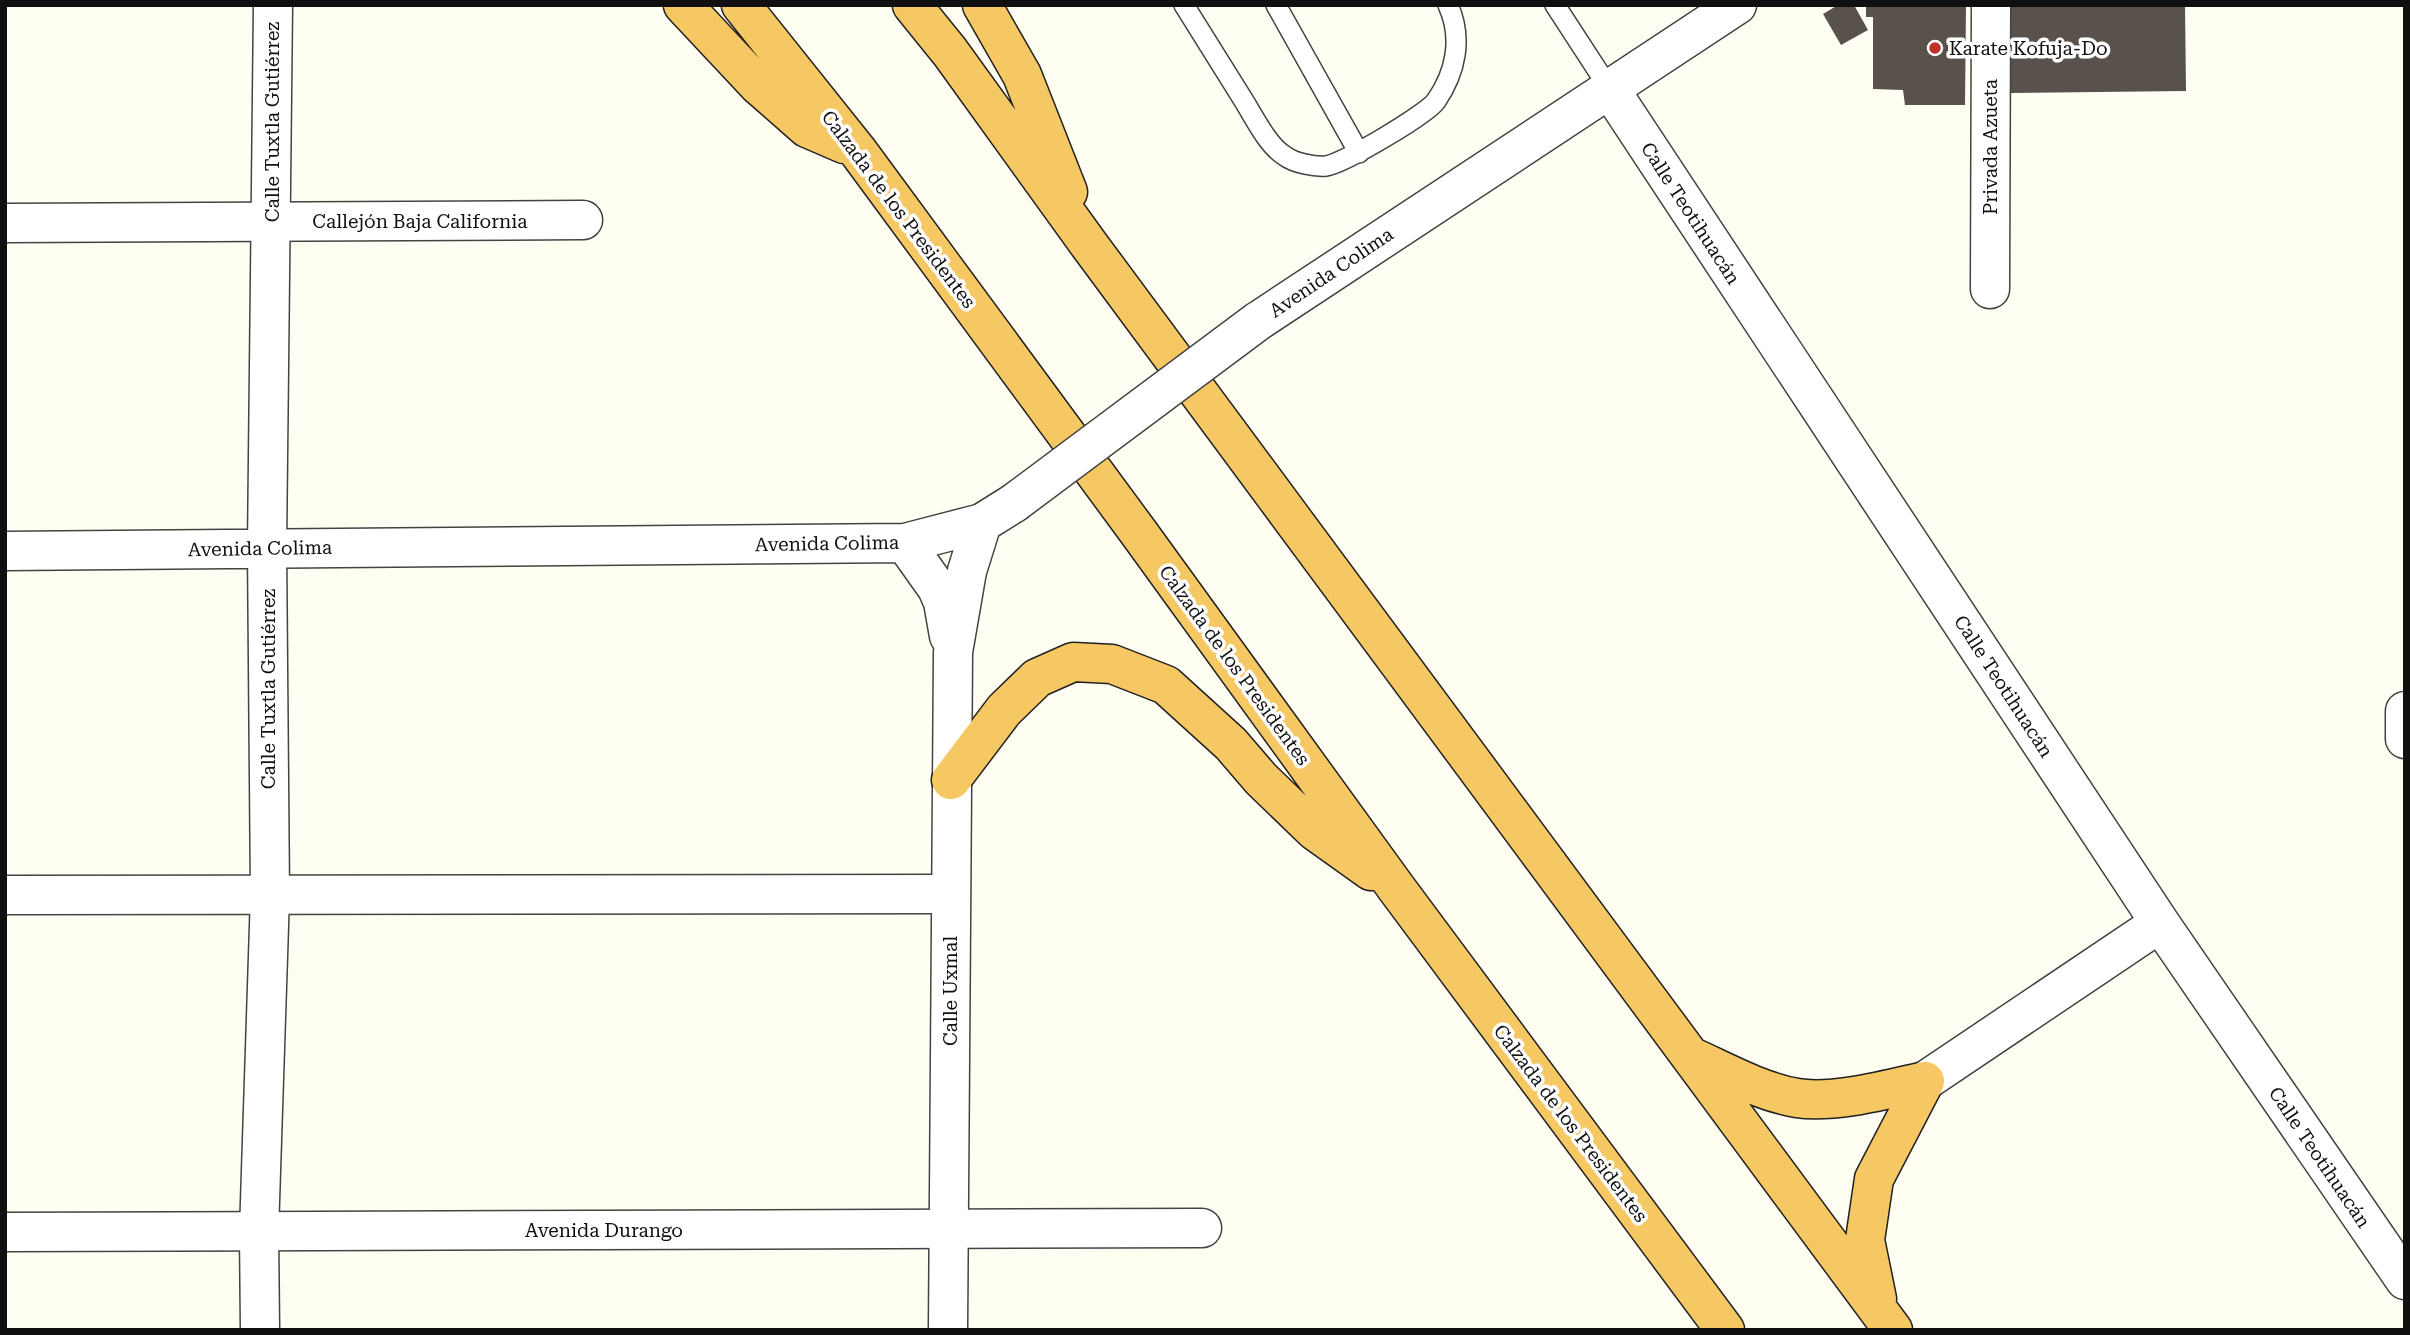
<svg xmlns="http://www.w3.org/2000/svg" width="2410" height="1335" viewBox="0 0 2410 1335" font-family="'Roboto Serif',serif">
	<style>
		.building { fill: #59524c }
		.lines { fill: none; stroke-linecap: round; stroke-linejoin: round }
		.service-casing { stroke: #434343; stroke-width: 22 }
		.minor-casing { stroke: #434343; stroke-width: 41 }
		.tertiary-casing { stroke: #434343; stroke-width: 41 }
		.trunk-casing { stroke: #212121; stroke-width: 41 }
		.service { stroke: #fff; stroke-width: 19 }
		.minor { stroke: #fff; stroke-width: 38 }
		.tertiary { stroke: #fff; stroke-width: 38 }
		.trunk { stroke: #f5c864; stroke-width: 38 }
		.tertiary-bridge-casing { stroke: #434343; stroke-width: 41; stroke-linecap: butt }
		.tertiary-bridge { stroke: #fff; stroke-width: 38 }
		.poi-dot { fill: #c02f28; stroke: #fff; stroke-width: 2.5 }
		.labels { text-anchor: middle; stroke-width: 7; stroke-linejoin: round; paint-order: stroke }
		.poi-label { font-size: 19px; fill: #101010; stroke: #fff; text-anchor: start }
		.street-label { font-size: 19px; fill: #101010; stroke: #fff }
	</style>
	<rect width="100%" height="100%" fill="#fffef3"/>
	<path class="building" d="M 1838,5 L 1854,5 L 1868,30 L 1841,45 L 1823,14 Z
		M 1866,5 L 1966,5 L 1965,105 L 1905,105 L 1903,90 L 1873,89 L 1873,17 L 1866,17 Z
		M 2010,5 L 2185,5 L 2186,91 L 2011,93 Z"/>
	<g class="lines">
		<g class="service-casing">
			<path id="service" d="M 1184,5 C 1204,37 1224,69 1244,101 C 1254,117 1268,146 1285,156 C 1294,163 1315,167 1326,166 C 1343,164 1427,114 1436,101 C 1456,72 1463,38 1448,5
				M 1276,5 L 1359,153
				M 1555,5 L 1609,88"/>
		</g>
		<g class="minor-casing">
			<path id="minor" d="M 1609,88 L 2160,923 L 2405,1280
				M 5,223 L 583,220
				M 1990,289 L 1991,5
				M 2405,711 L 2405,739
				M 5,895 L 950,894
				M 1925,1081 L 2160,923
				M 5,1232 L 1202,1228"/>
		</g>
		<g class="tertiary-casing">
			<path id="tertiary" d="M 1258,321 L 1737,5
				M 905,543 L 937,588 L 943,602 L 949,636
				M 5,551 L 905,543 L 982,523 L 1014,503
				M 260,1330 L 259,1232 L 270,895 L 267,548 L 273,5
				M 948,1330 L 953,652 L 967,571 L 982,523"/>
		</g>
		<g class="trunk-casing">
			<path id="trunk" d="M 683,5 L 758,85 L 807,128 L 844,144
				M 741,5 L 857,150 L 1139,533 L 1397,889 L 1725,1330
				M 912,5 L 950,52 L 1090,246 L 1893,1330
				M 982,5 L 1022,75 L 1068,192
				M 951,780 L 1004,710 L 1037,678 L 1073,662 L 1112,664 L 1166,685 L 1231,744 L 1261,779 L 1315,831 L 1371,871
				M 1692,1057 C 1726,1072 1761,1092 1797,1098 C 1834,1104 1889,1089 1925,1081
				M 1877,1299 L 1865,1240 L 1874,1179 L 1925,1081"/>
		</g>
		<use href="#service" class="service"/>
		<use href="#minor" class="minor"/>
		<use href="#tertiary" class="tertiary"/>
		<use href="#trunk" class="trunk"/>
		<g class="tertiary-bridge-casing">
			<path id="tertiary-bridge" d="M 1014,503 L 1258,321"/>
		</g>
		<use href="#tertiary-bridge" class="tertiary-bridge"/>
	</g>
	<circle class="poi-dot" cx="1935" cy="48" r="7"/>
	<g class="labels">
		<g class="poi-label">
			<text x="1949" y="55">Karate Kofuja-Do</text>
		</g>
		<g class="street-label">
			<text transform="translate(272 122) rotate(-90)" y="7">Calle Tuxtla Gutiérrez</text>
			<text transform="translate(1990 147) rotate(-90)" y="7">Privada Azueta</text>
			<text transform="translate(899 209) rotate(53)" y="7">Calzada de los Presidentes</text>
			<text transform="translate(1691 213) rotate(57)" y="7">Calle Teotihuacán</text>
			<text x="420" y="228">Callejón Baja California</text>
			<text transform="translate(1331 272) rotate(-34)" y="7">Avenida Colima</text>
			<text transform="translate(827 543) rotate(-1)" y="7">Avenida Colima</text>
			<text transform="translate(260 548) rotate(-1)" y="7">Avenida Colima</text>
			<text transform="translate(1235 665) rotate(54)" y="7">Calzada de los Presidentes</text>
			<text transform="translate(2004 686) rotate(57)" y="7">Calle Teotihuacán</text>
			<text transform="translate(268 689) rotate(-90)" y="7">Calle Tuxtla Gutiérrez</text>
			<text transform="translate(950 991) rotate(-90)" y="7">Calle Uxmal</text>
			<text transform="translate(1571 1123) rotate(53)" y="7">Calzada de los Presidentes</text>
			<text transform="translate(2320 1157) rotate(56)" y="7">Calle Teotihuacán</text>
			<text x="604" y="1237">Avenida Durango</text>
		</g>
	</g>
	<rect width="2410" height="1335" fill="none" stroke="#101010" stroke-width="14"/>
</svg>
